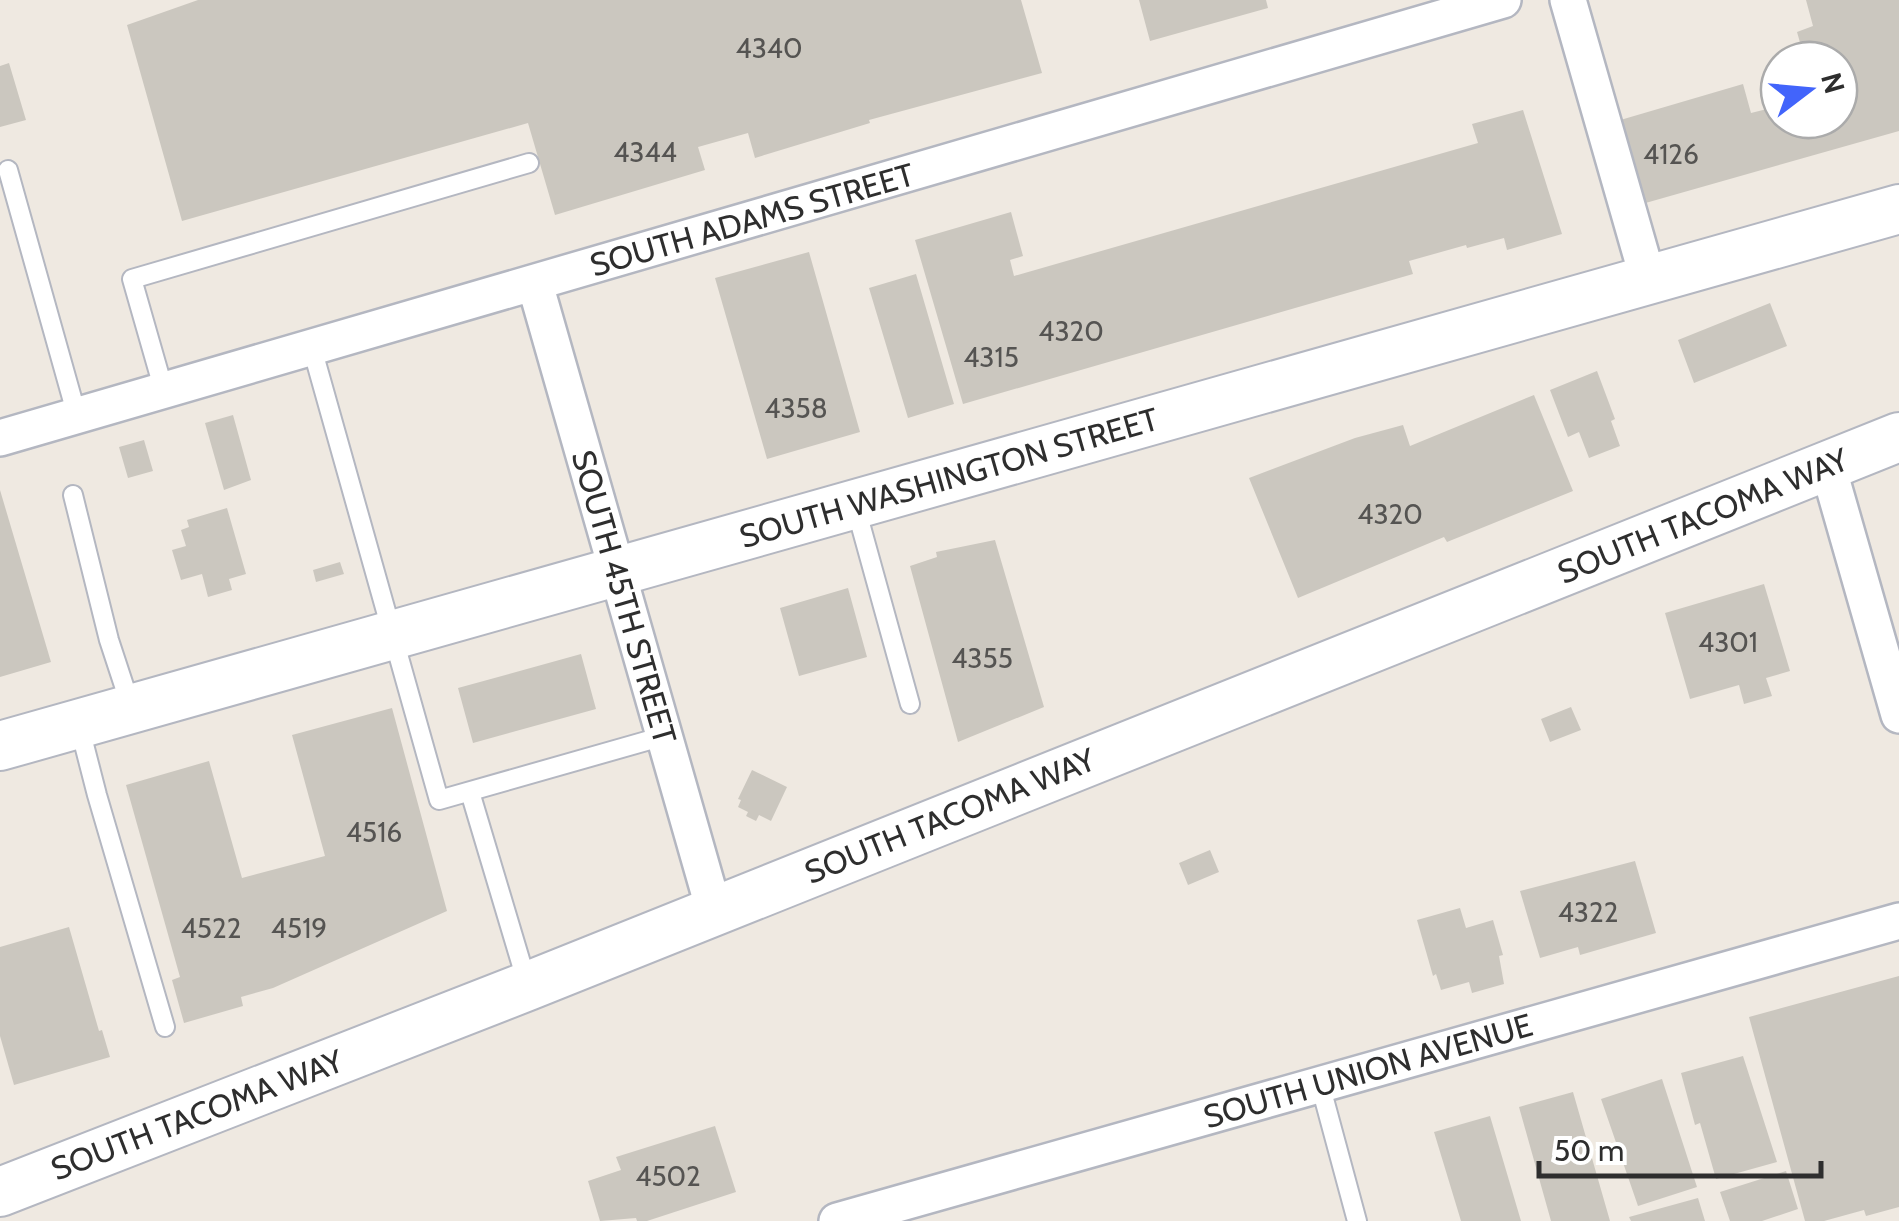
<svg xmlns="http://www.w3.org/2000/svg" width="1899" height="1221" viewBox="0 0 1899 1221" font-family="Cabin,sans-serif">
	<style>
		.building { fill: #cbc7bf }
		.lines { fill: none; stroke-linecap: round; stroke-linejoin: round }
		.lane-casing { stroke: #b4b7c1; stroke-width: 22 }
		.street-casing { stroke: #b4b7c1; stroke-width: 40 }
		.secondary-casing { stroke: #b4b7c1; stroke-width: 52 }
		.lane { stroke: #fff; stroke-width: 18 }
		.street { stroke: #fff; stroke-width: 35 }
		.secondary { stroke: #fff; stroke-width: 48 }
		.labels { text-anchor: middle; stroke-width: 8; stroke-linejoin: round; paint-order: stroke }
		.number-label { font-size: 28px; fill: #555452 }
		.street-label { font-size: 32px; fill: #2e2e2e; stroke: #fff }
	</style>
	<rect width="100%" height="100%" fill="#efe9e1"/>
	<path class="building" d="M 198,0 L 1021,0 L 1042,73 L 869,120 L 870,123 L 755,158 L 748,133 L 698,147 L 705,170 L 555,215 L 528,123 L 182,221 L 127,25 Z
		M 1139,0 L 1266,0 L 1268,8 L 1150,41 Z
		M 1806,0 L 1899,0 L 1899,131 L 1642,204 L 1617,121 L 1743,84 L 1751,113 L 1779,106 L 1779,120 L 1839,120 L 1839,60 L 1805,60 L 1797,32 L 1813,26 Z
		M 9,63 L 26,120 L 0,127 L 0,66 Z
		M 1523,110 L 1562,234 L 1507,250 L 1504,238 L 1467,248 L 1466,245 L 1409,261 L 1413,274 L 963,404 L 915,240 L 1011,212 L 1023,256 L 1010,260 L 1014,276 L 1478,143 L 1472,124 Z
		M 809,252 L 860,432 L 767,459 L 715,278 Z
		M 916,274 L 954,404 L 908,418 L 869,288 Z
		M 1770,303 L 1787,346 L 1694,383 L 1678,340 Z
		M 1597,371 L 1615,419 L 1611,421 L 1620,446 L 1589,458 L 1579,432 L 1568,437 L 1550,390 Z
		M 1534,395 L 1573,491 L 1447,542 L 1444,537 L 1298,598 L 1249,478 L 1355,438 L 1403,425 L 1410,446 Z
		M 233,415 L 251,480 L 224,490 L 205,423 Z
		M 144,440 L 153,471 L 128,478 L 119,447 Z
		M 0,490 L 51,662 L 0,677 Z
		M 227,508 L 246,574 L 229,579 L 232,590 L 208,597 L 202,574 L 181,580 L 172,550 L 186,546 L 181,530 L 189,527 L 187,520 Z
		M 995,540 L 1044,707 L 958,742 L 910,566 L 937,557 L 936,552 Z
		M 340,562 L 344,574 L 316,582 L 313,570 Z
		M 1764,584 L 1790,671 L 1766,678 L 1772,696 L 1744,704 L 1739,685 L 1690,699 L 1665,613 Z
		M 848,588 L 867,657 L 799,676 L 780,608 Z
		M 581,654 L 596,709 L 473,743 L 458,688 Z
		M 1571,707 L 1581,730 L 1550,742 L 1541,719 Z
		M 392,708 L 447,911 L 273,988 L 241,997 L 243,1006 L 184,1023 L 172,980 L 180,977 L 126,785 L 209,761 L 242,878 L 325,856 L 292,735 Z
		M 752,770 L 787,787 L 771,821 L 759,815 L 756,821 L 746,816 L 748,812 L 738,807 L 741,800 L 738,799 Z
		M 1210,850 L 1219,872 L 1188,885 L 1179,863 Z
		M 1635,861 L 1656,933 L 1580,955 L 1578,947 L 1540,958 L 1520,891 Z
		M 1460,908 L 1466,928 L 1493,920 L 1503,955 L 1499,956 L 1504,984 L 1472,993 L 1469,982 L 1441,990 L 1436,974 L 1433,976 L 1417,920 Z
		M 69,927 L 99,1031 L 102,1030 L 110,1057 L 14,1085 L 0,1036 L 0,947 Z
		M 1899,976 L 1899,1207 L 1866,1216 L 1864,1210 L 1824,1221 L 1805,1221 L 1749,1017 Z
		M 1743,1056 L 1777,1162 L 1716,1179 L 1700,1123 L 1695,1125 L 1681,1073 Z
		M 1662,1079 L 1697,1187 L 1638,1206 L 1601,1099 Z
		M 1573,1092 L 1610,1221 L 1551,1221 L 1519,1107 Z
		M 1490,1116 L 1521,1221 L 1461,1221 L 1434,1132 Z
		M 715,1126 L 736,1192 L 647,1221 L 637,1221 L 636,1218 L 600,1221 L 588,1181 L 621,1170 L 616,1157 Z
		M 1786,1171 L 1798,1209 L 1762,1221 L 1730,1221 L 1720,1192 Z
		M 1698,1198 L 1705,1221 L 1631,1221 L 1629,1217 Z"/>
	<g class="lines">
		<g class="lane-casing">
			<path id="lane" d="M 8,170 L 77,416
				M 312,348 L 439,800 L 664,736
				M 164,391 L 132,279 L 529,163
				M 73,495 L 109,640 L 131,707
				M 855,505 L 910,704
				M 79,725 L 97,795 L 165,1027
				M 470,792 L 527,983
				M 1320,1084 L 1357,1221"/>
		</g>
		<g class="street-casing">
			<path id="street" d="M 1568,0 L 1648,279
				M 535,284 L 714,910
				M 0,438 L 1503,0
				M 1828,467 L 1899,715
				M 837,1221 L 1899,921"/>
		</g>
		<g class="secondary-casing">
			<path id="secondary" d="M 0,746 L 1899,209
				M 0,1192 L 528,986 L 1899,437"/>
		</g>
		<use href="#lane" class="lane"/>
		<use href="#street" class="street"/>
		<use href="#secondary" class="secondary"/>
	</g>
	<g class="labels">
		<g class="number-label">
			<text x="769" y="58">4340</text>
			<text x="645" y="162">4344</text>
			<text x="1671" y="164">4126</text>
			<text x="1071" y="341">4320</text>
			<text x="991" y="367">4315</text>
			<text x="796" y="418">4358</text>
			<text x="1390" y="524">4320</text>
			<text x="1728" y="652">4301</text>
			<text x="982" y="668">4355</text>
			<text x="374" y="842">4516</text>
			<text x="1588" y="922">4322</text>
			<text x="211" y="938">4522</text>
			<text x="299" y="938">4519</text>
			<text x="668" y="1186">4502</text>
		</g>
		<g class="street-label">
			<text transform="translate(752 220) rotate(-16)" y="11">SOUTH ADAMS STREET</text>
			<text transform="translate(949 478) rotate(-16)" y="11">SOUTH WASHINGTON STREET</text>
			<text transform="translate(1703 516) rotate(-22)" y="11">SOUTH TACOMA WAY</text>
			<text transform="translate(624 597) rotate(74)" y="11">SOUTH 45TH STREET</text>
			<text transform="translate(950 816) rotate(-22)" y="11">SOUTH TACOMA WAY</text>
			<text transform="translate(1368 1071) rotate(-16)" y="11">SOUTH UNION AVENUE</text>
			<text transform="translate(197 1115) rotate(-21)" y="11">SOUTH TACOMA WAY</text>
		</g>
	</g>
	<g transform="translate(1809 90) rotate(74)"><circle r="48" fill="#ffffff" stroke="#ababab" stroke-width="2.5"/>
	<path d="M0-8L18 38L0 25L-18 38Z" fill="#4264fb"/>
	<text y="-15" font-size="28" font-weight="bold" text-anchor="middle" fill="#2e2e2e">N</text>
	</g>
	<path d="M1539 1161v15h282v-15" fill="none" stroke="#2e2e2e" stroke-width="5"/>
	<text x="1554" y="1161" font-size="30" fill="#2e2e2e" stroke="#ffffff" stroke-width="8" paint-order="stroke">50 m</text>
</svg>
